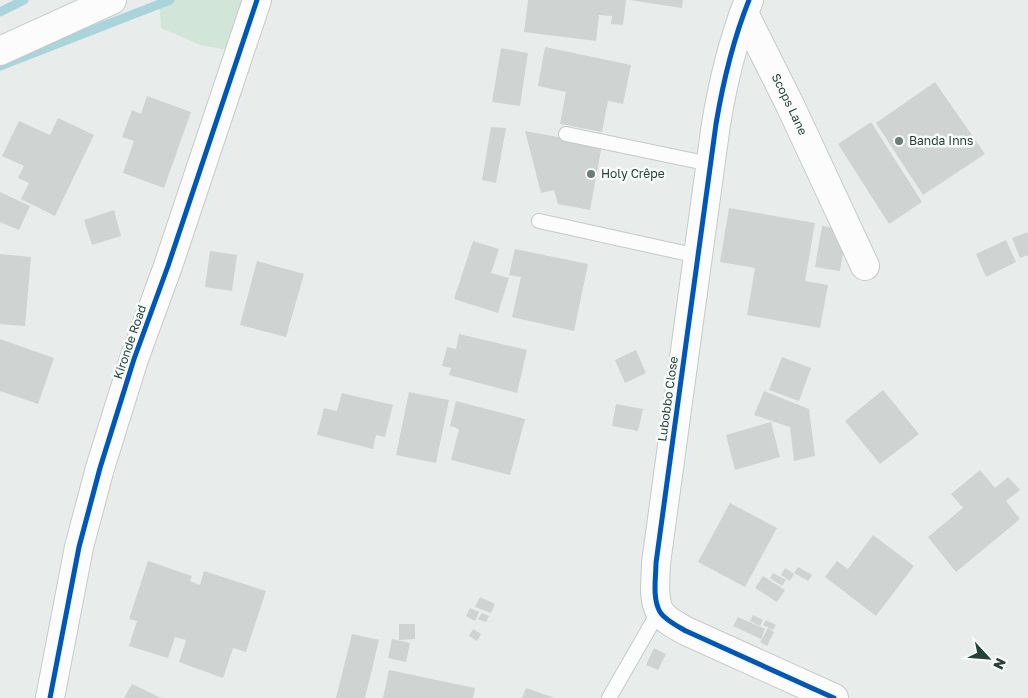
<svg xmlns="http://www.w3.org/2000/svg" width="1028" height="698" viewBox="0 0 1028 698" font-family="'Golos Text',sans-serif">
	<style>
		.green { fill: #d1e6d8 }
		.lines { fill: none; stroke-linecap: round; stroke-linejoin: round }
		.stream { stroke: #a9d4db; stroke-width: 9 }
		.building { fill: #cfd4d2 }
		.lane-casing { stroke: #c5cac8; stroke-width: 16 }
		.street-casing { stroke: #c5cac8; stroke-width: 30 }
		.secondary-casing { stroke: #c3cbc8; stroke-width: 30 }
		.lane { stroke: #fcfcfc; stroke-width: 14 }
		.street { stroke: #fcfcfc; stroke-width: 28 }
		.secondary { stroke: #fcfcfc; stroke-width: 28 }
		.cycleway-casing { stroke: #f7fbf9; stroke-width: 8 }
		.cycleway { stroke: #0057b8; stroke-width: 5 }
		.poi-dot { fill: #697e78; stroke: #f7fbf9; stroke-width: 2 }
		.labels { text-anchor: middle; stroke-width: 5; stroke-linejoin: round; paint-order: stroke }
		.street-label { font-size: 12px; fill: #24423a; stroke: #f7fbf9 }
		.poi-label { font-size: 12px; fill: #24423a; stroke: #f7fbf9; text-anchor: start }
	</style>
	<rect width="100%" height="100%" fill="#e8edeb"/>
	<path class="green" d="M 171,0 L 249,0 L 227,50 L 200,45 L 161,28 L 159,3 Z"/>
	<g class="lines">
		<path class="stream" d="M 0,12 L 24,0
			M 0,66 L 170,0"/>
	</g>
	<path class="building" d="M 528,0 L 626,0 L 623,25 L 611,24 L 612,16 L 599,15 L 596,41 L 524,32 Z
		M 629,0 L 683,0 L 682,8 Z
		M 545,47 L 631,65 L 623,104 L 608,101 L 602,132 L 560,124 L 566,92 L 538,86 Z
		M 501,48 L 528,53 L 520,106 L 492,102 Z
		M 935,82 L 985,154 L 923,195 L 876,123 Z
		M 147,96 L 191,112 L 164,188 L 123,173 L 134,141 L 122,137 L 132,110 L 141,114 Z
		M 58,118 L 94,135 L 55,216 L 21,199 L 29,183 L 18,178 L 24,166 L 2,156 L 19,121 L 50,135 Z
		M 871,122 L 922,202 L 889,224 L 838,144 Z
		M 491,127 L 506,128 L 496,183 L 482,180 Z
		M 525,131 L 602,145 L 590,210 L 558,204 L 554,190 L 541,193 Z
		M 0,192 L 30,206 L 19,230 L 0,222 Z
		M 729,208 L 815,223 L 805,281 L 828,285 L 820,328 L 747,315 L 755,268 L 720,262 Z
		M 114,210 L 121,236 L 92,245 L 84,220 Z
		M 822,226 L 847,230 L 840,271 L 815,267 Z
		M 1028,232 L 1028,255 L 1020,258 L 1012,238 Z
		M 1006,240 L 1016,262 L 986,277 L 976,254 Z
		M 473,241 L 499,249 L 491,273 L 509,278 L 498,313 L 454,299 Z
		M 515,249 L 588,264 L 574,331 L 512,317 L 521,277 L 509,275 Z
		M 210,251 L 237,255 L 232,291 L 205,287 Z
		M 0,254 L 31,257 L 25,326 L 0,324 Z
		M 257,261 L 304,274 L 286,337 L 240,325 Z
		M 459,334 L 527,350 L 517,393 L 449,375 L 451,368 L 442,366 L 447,347 L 456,349 Z
		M 0,339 L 54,358 L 38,404 L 0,391 Z
		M 636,350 L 646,373 L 625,383 L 615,360 Z
		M 782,357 L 811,368 L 799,401 L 769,390 Z
		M 883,390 L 919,434 L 880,464 L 845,421 Z
		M 764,391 L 809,409 L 815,456 L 794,461 L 790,427 L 754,415 Z
		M 409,392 L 449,400 L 436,463 L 396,455 Z
		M 342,393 L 393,405 L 385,437 L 376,435 L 373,449 L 317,435 L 324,408 L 337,411 Z
		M 456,401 L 525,419 L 510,475 L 451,460 L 459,429 L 450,426 Z
		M 616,404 L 643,409 L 638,431 L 612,426 Z
		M 771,422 L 780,457 L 735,470 L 726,435 Z
		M 980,470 L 995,488 L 1008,477 L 1020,490 L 1006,501 L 1020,519 L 956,572 L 928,537 L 963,508 L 951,494 Z
		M 730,503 L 777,528 L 745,587 L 698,562 Z
		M 873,535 L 914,566 L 876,616 L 825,577 L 837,561 L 848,569 Z
		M 148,561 L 192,576 L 190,581 L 200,585 L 204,571 L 266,591 L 246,652 L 233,648 L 223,678 L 179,662 L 186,640 L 175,637 L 168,658 L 129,646 L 137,621 L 129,619 Z
		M 798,567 L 812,575 L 808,581 L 794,573 Z
		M 785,568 L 794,574 L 790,581 L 781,575 Z
		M 773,573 L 786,580 L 782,586 L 770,578 Z
		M 763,576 L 785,590 L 777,602 L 755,588 Z
		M 480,597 L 495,604 L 491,613 L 475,607 Z
		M 470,608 L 479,612 L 475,621 L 466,616 Z
		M 482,613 L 489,616 L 486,622 L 478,619 Z
		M 753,615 L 763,620 L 760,626 L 750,621 Z
		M 738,617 L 765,629 L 761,639 L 733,626 Z
		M 766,620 L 776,625 L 773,630 L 763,625 Z
		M 399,624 L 415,624 L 415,639 L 399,640 Z
		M 768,628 L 774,632 L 767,646 L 760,642 Z
		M 473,629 L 481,634 L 477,641 L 469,636 Z
		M 352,634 L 379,640 L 365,698 L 336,698 Z
		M 392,639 L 410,643 L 406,662 L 388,658 Z
		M 654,648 L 666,654 L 658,670 L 646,665 Z
		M 389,670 L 475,688 L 473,698 L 383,698 Z
		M 132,684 L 161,698 L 124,698 Z
		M 526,688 L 555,698 L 522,698 Z"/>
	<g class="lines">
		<g class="lane-casing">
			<path id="lane" d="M 566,134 L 710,164
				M 539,221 L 698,256
				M 609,698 L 659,611"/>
		</g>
		<g class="street-casing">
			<g id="street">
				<path d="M 749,0 C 733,40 723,82 716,124 L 656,563 C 656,577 652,598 660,612 C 665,620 677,626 686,631 L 834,698"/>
				<path id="s1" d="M 744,13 L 790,105 L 865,266"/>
				<path d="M 50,698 L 79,547 L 100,468 L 134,359 L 168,266 L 257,0"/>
			</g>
		</g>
		<g class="secondary-casing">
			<path id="secondary" d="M 0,51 L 112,0"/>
		</g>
		<use href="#lane" class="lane"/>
		<use href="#street" class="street"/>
		<use href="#secondary" class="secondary"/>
		<g class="cycleway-casing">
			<path id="cycleway" d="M 749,0 C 733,40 723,82 716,124 L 656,563 C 656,577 652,598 660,612 C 665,620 677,626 686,631 L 834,698
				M 50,698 L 79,547 L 100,468 L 134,359 L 168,266 L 257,0"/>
		</g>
		<use href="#cycleway" class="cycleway"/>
	</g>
	<g class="poi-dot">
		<circle cx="899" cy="141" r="5"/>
		<circle cx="591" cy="174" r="5"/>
	</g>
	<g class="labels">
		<g class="street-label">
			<text dy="4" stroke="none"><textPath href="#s1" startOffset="102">Scops Lane</textPath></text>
			<text transform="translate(130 342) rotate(-71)" y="4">Kironde Road</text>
			<text transform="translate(668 399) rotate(-82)" y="4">Lubobbo Close</text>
		</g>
		<g class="poi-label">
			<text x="909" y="145">Banda Inns</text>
			<text x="601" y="178">Holy Crêpe</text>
		</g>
	</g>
	<g transform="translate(988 658) rotate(116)" stroke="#f7fbf9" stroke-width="4" paint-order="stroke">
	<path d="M0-4L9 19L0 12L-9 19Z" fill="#24423a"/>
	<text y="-8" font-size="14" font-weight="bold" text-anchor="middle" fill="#24423a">N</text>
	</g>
</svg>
